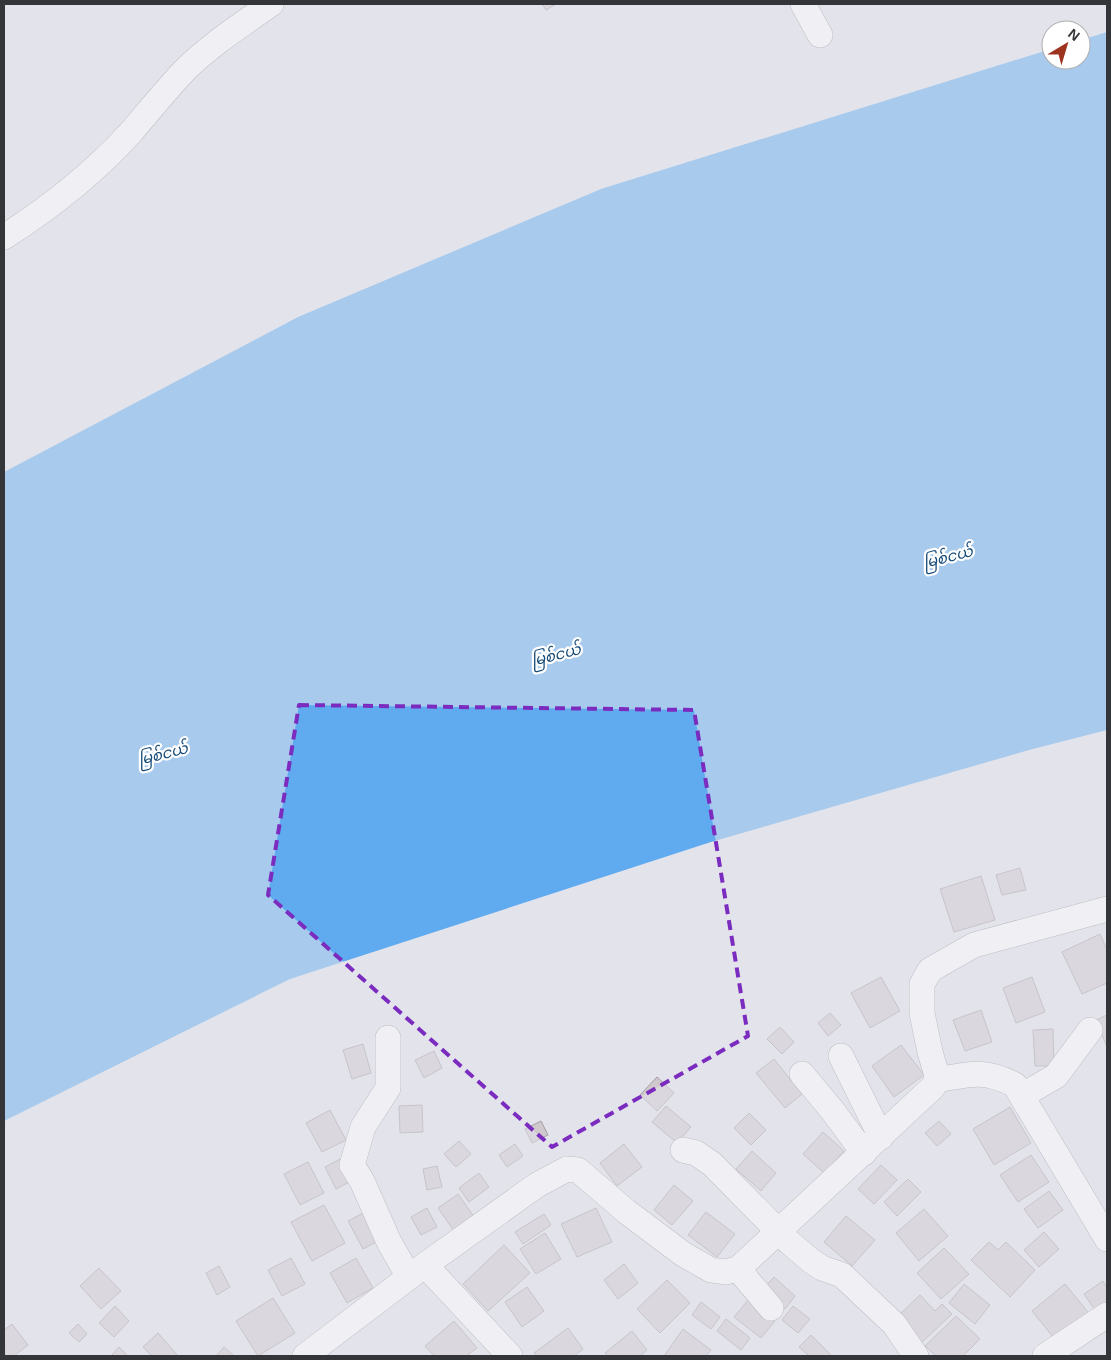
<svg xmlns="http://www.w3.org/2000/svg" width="1111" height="1360" viewBox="0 0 1111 1360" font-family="Arial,'Noto Sans Myanmar',sans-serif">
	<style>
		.water { fill: #60abf0 }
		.building { fill: #cfc9ce; stroke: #a39da2 }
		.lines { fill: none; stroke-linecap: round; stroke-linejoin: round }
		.minor-casing { stroke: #8e8f96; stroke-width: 26 }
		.minor { stroke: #fff; stroke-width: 25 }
		.marked { fill: none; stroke: #7b2cbf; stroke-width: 4; stroke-dasharray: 10 6; stroke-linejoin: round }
		.labels { text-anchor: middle; stroke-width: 4.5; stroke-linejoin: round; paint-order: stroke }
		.water-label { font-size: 15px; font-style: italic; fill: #164b78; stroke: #fff }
	</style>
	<rect width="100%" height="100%" fill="#e3e4eb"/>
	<path class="water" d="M 1107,32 L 1107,730 L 1029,750 L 711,842 L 290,979 L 4,1121 L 4,472 L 298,317 L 601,189 L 1051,49 L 1051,60 L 1081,60 L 1081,40 Z"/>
	<path class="building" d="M 542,4 L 556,4 L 546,10 Z
		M 1020,868 L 1026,890 L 1002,895 L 996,875 Z
		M 981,876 L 995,920 L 954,932 L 940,889 Z
		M 1100,934 L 1107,950 L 1107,983 L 1082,994 L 1062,952 Z
		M 881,977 L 900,1011 L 870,1028 L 851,993 Z
		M 1032,977 L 1045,1012 L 1016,1023 L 1003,988 Z
		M 981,1010 L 992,1042 L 965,1051 L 953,1020 Z
		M 830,1013 L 841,1025 L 828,1036 L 818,1023 Z
		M 1107,1015 L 1107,1047 L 1096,1020 Z
		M 780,1027 L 794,1042 L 782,1054 L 767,1039 Z
		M 1053,1029 L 1054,1066 L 1035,1066 L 1033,1030 Z
		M 363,1044 L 371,1073 L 352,1079 L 343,1050 Z
		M 901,1045 L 924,1075 L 894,1097 L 872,1066 Z
		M 434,1051 L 442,1068 L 424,1078 L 415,1060 Z
		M 774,1059 L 802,1094 L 785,1108 L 756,1073 Z
		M 657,1077 L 674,1093 L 657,1111 L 640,1095 Z
		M 422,1105 L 423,1132 L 400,1133 L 399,1106 Z
		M 666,1106 L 691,1127 L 677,1143 L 652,1122 Z
		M 1010,1107 L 1031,1143 L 994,1165 L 973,1129 Z
		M 330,1110 L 346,1140 L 322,1152 L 306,1123 Z
		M 749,1113 L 766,1130 L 751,1145 L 734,1128 Z
		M 541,1121 L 548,1135 L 532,1143 L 525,1129 Z
		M 939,1121 L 951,1134 L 937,1146 L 925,1133 Z
		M 823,1132 L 844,1151 L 824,1173 L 803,1154 Z
		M 459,1141 L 471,1154 L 456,1167 L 444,1154 Z
		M 515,1144 L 523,1156 L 507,1167 L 499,1155 Z
		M 624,1144 L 642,1167 L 617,1186 L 600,1163 Z
		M 752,1151 L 776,1173 L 761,1191 L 736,1169 Z
		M 1031,1155 L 1049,1182 L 1018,1202 L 1000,1175 Z
		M 340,1159 L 351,1181 L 336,1189 L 325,1167 Z
		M 308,1162 L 324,1193 L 300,1205 L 284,1174 Z
		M 881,1165 L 897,1180 L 874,1204 L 858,1189 Z
		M 437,1166 L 442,1187 L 427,1190 L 423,1169 Z
		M 479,1173 L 489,1187 L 469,1202 L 459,1188 Z
		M 908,1179 L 921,1192 L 897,1216 L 884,1202 Z
		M 674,1185 L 693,1201 L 672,1225 L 654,1210 Z
		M 1049,1191 L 1063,1210 L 1038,1228 L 1024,1209 Z
		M 458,1194 L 477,1221 L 456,1234 L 438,1208 Z
		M 324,1205 L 345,1243 L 312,1261 L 291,1222 Z
		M 427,1208 L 437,1227 L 421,1235 L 411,1217 Z
		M 596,1208 L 612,1242 L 577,1257 L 561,1224 Z
		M 924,1209 L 948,1236 L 919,1261 L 896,1233 Z
		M 367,1211 L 382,1239 L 363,1249 L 348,1221 Z
		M 706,1212 L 735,1234 L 717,1257 L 688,1235 Z
		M 544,1214 L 551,1225 L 523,1244 L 515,1232 Z
		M 846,1216 L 875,1240 L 852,1266 L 824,1242 Z
		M 1044,1232 L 1059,1249 L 1039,1267 L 1024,1250 Z
		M 545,1233 L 561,1259 L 536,1274 L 520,1249 Z
		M 989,1242 L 998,1250 L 1006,1242 L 1035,1270 L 1010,1297 L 971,1260 Z
		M 504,1245 L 530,1273 L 488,1311 L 463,1284 Z
		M 944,1248 L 969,1274 L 941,1299 L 917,1273 Z
		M 291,1258 L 305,1284 L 282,1296 L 268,1270 Z
		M 356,1258 L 373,1288 L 347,1303 L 330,1273 Z
		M 624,1264 L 638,1283 L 618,1299 L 604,1280 Z
		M 219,1266 L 230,1287 L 217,1295 L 206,1273 Z
		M 99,1268 L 121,1291 L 101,1309 L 80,1286 Z
		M 774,1277 L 795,1296 L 785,1309 L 763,1289 Z
		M 667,1280 L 690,1303 L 660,1333 L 637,1309 Z
		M 1103,1281 L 1107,1288 L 1107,1311 L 1099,1316 L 1084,1294 Z
		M 964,1284 L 990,1305 L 975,1324 L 949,1303 Z
		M 1065,1284 L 1091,1316 L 1058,1343 L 1032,1311 Z
		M 527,1287 L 544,1311 L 522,1327 L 505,1302 Z
		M 920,1295 L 935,1311 L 942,1304 L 952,1314 L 920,1344 L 896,1318 Z
		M 273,1298 L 295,1333 L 258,1356 L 236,1321 Z
		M 748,1300 L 775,1321 L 761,1338 L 734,1317 Z
		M 701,1302 L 720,1317 L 711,1329 L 692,1315 Z
		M 115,1306 L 129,1321 L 114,1337 L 99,1323 Z
		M 793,1306 L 810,1319 L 798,1333 L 782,1320 Z
		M 956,1316 L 980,1339 L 963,1356 L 936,1356 L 925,1346 Z
		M 726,1319 L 750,1338 L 741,1350 L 717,1331 Z
		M 454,1321 L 477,1348 L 466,1356 L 434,1356 L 425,1346 Z
		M 12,1324 L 28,1345 L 14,1356 L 5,1356 L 4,1330 Z
		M 78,1324 L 87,1334 L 79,1342 L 69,1333 Z
		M 568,1328 L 583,1349 L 574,1356 L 537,1356 L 534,1353 Z
		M 683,1329 L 711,1350 L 706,1356 L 664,1356 Z
		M 632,1331 L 647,1350 L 640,1356 L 608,1356 L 605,1353 Z
		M 158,1333 L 178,1356 L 152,1356 L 143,1347 Z
		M 811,1335 L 832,1356 L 809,1356 L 799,1347 Z
		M 119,1347 L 128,1356 L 111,1356 Z
		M 224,1347 L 234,1356 L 216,1356 Z"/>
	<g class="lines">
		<g class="minor-casing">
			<path id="minor" d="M 803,4 L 820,35
				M 4,237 C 51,207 94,173 132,131 C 149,111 166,90 184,71 C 210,45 241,25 271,4
				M 388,1038 L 388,1088 L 363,1127 L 352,1165 L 362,1181 L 389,1242 L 409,1277
				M 841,1056 L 881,1137
				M 802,1074 L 832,1110 L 864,1153
				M 937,1080 C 970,1074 984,1069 1015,1085 L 1107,1239
				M 1023,1095 L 1056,1076 L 1090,1030
				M 683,1150 L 696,1153 L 712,1164 L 789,1242 L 810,1260 L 822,1268 L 842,1275 L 894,1324 L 916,1356
				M 425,1265 L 510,1356
				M 738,1269 L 771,1308
				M 305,1356 L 425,1265 L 537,1185 L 567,1169 L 578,1170 L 627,1212 L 683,1254 L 711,1270 L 725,1272 L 738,1269 L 933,1087 L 937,1080 L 936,1072 L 930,1052 L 922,1013 L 922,984 L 930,970 L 974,945 L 1107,909
				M 1045,1356 L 1107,1315"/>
		</g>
		<use href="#minor" class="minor"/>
	</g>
	<path d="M0 0H1111V1360H0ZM 299,705 L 694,710 L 748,1036 L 552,1147 L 268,895 Z" fill="#e3e4eb" fill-opacity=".55" fill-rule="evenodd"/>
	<path class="marked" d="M 299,705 L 694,710 L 748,1036 L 552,1147 L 268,895 Z"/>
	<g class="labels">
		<g class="water-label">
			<text transform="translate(948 557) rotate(-14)" y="5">မြစ်ငယ်</text>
			<text transform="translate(556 655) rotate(-14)" y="5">မြစ်ငယ်</text>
			<text transform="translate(163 754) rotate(-14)" y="5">မြစ်ငယ်</text>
		</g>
	</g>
	<rect width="1111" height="1360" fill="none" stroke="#343538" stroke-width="10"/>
	<g transform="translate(1066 45) rotate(38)"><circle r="24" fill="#ffffff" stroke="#aeaeaf"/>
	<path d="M0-4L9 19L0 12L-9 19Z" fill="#9e3420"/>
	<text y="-8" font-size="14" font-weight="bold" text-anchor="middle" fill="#343538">N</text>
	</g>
</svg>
